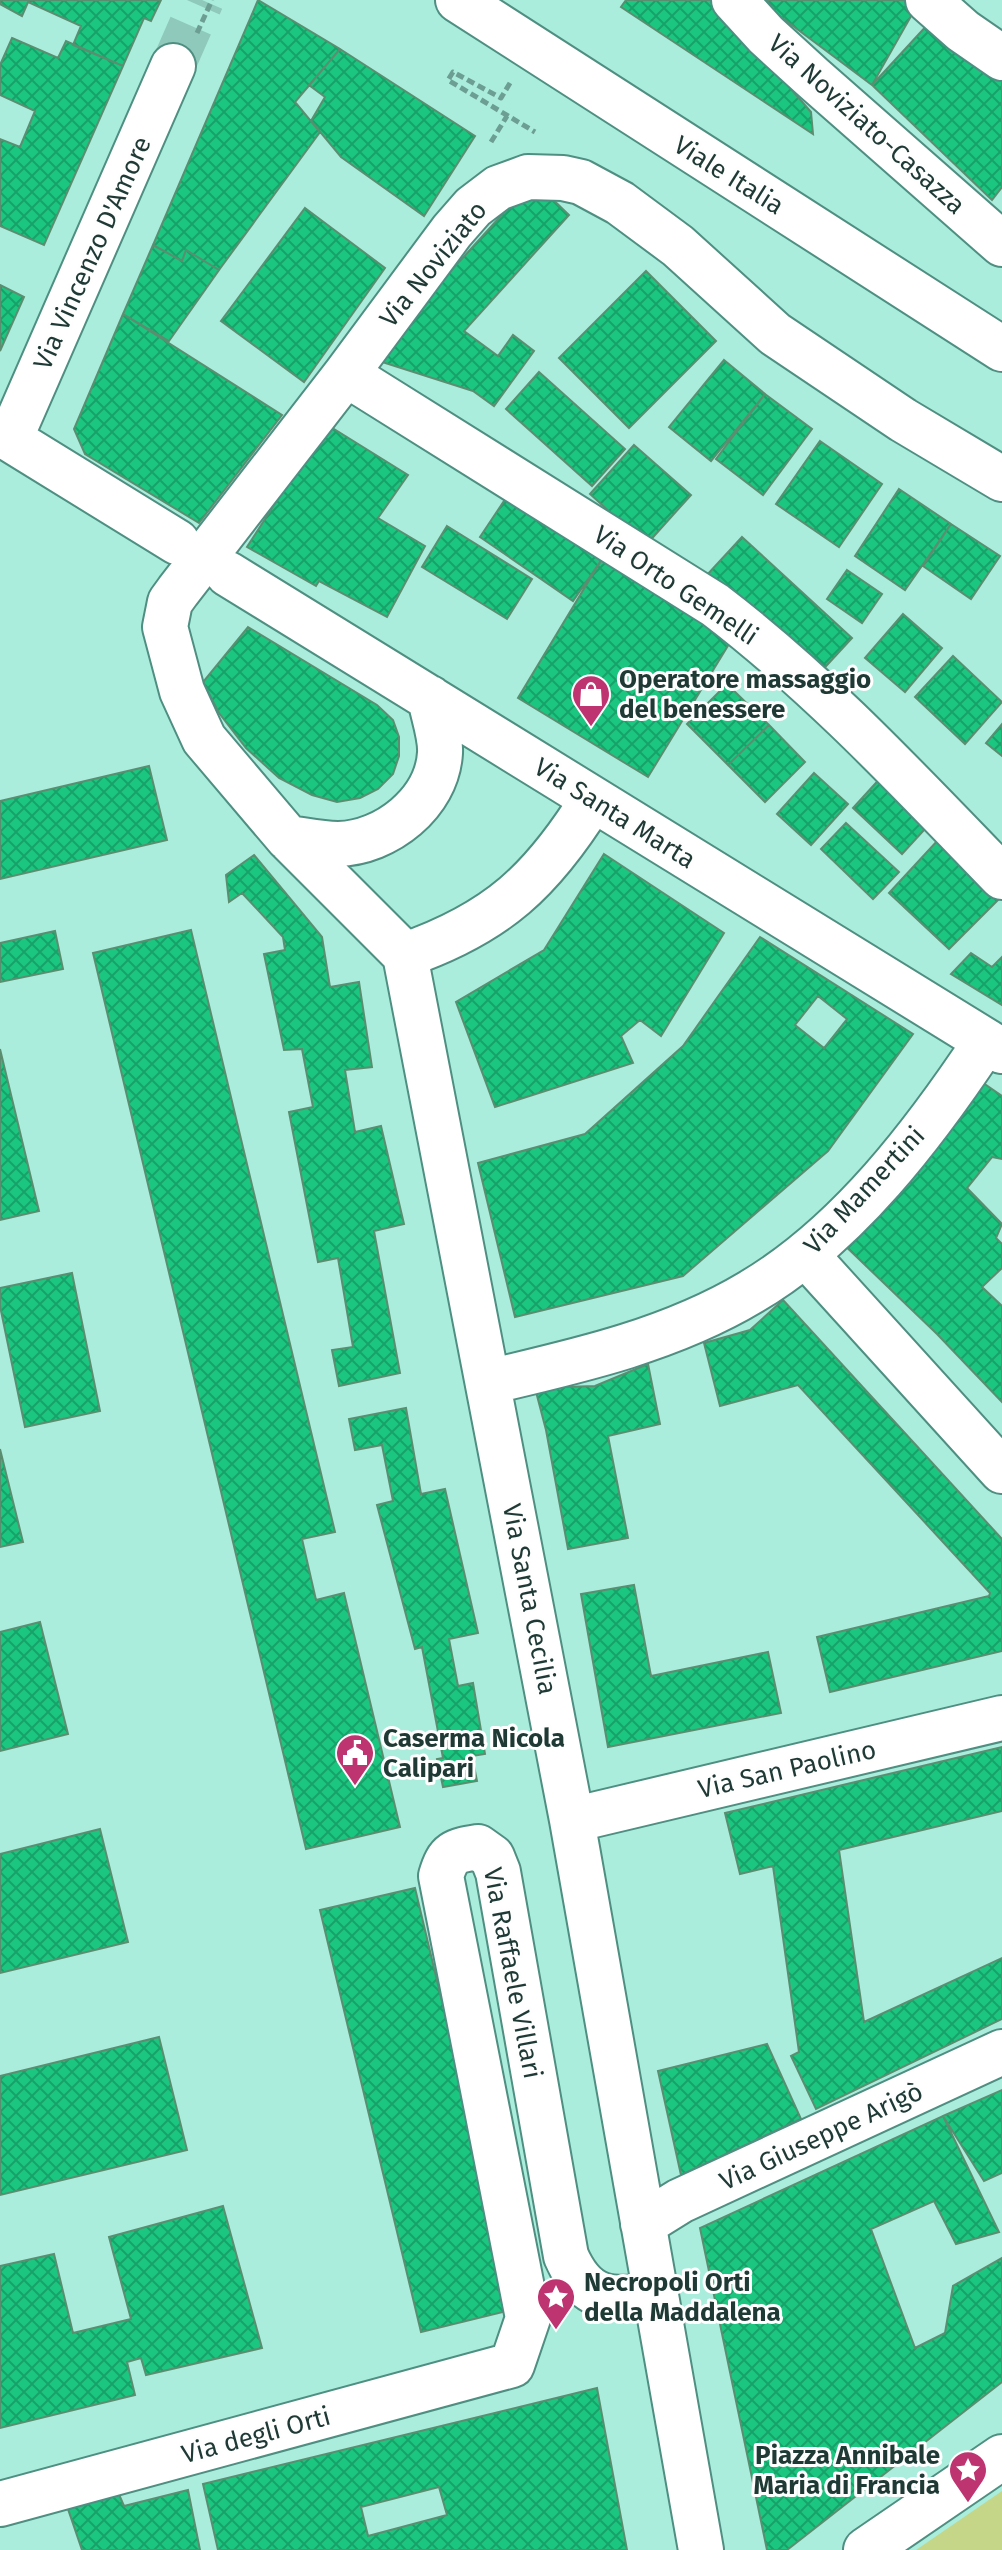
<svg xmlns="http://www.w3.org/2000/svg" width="1002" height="2550" viewBox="0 0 1002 2550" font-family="'Fira Sans',sans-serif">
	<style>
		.green { fill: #c5d688 }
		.building { fill: url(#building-cross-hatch); stroke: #5b8e71; stroke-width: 2; fill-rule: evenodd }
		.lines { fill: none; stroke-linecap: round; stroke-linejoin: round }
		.minor-tunnel { stroke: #8ec9bb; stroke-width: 44; stroke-dasharray: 44 22; stroke-linecap: butt }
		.minor-casing { stroke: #4f8f82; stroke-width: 48 }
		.secondary-casing { stroke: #4f8f82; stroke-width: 48 }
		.path { stroke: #6d9e93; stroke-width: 5; stroke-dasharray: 8 4; stroke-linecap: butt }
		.minor { stroke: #fff; stroke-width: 44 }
		.secondary { stroke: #fff; stroke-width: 44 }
		.labels { text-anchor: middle; stroke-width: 6; stroke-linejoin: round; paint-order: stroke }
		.street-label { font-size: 26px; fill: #1f3a35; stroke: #fefefe }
		.poi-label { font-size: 26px; font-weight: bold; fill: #1f3a35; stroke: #fefefe; text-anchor: start }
	</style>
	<defs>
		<pattern id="building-cross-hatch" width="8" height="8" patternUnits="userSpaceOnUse" patternTransform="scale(2)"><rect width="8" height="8" fill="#1bc680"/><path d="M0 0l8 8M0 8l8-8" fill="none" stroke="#17a26a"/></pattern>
	</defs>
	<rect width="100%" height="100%" fill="#aaeddd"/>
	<path class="green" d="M 1002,2491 L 1002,2550 L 916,2550 Z"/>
	<path class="building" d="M 0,0 L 29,0 L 22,16 L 0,4 Z
		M 29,0 L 161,0 L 151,21 L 144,18 L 123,66 L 73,45 L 81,26 L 28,2 Z
		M 258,0 L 340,49 L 295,102 L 320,132 L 219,270 L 186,250 L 182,261 L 153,245 Z
		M 626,0 L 713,0 L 811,112 L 813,134 L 621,7 Z
		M 766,0 L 904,0 L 914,11 L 872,85 L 777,14 Z
		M 941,10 L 1002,72 L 1002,187 L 992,200 L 872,85 Z
		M 12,38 L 58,58 L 66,41 L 123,66 L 44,245 L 0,226 L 0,139 L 20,147 L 35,111 L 0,95 L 0,65 Z
		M 340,49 L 475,136 L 424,216 L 341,157 L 311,121 L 325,97 L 309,85 Z
		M 540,187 L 569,215 L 464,331 L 498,356 L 513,335 L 534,351 L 494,406 L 473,391 L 382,362 L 438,285 L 518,197 Z
		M 305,208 L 385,268 L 304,382 L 221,321 Z
		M 153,245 L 182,261 L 186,250 L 219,270 L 169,341 L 123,314 Z
		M 646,271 L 716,341 L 629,428 L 559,358 Z
		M 0,285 L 24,297 L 0,351 Z
		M 123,314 L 282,415 L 199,523 L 85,454 L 74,429 Z
		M 724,360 L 765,394 L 711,461 L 669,427 Z
		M 539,372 L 625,449 L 592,486 L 506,409 Z
		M 765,394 L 812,429 L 763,495 L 716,459 Z
		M 326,424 L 408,475 L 378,518 L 425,546 L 387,617 L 319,581 L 316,586 L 247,547 Z
		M 820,441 L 882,484 L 839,547 L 776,504 Z
		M 634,445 L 691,495 L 646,545 L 590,494 Z
		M 899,489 L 951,524 L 905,590 L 855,556 Z
		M 508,495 L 602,559 L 573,601 L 480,537 Z
		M 951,524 L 1000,556 L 971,599 L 923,566 Z
		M 447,526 L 532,579 L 507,619 L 422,567 Z
		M 742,537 L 852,638 L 816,677 L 706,576 Z
		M 602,559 L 732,639 L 648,777 L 518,698 Z
		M 847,570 L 882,594 L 862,623 L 827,599 Z
		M 903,614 L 942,648 L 905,692 L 865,658 Z
		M 248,627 L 377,705 L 393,720 L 399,737 L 399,756 L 393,774 L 378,789 L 360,798 L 337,802 L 312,795 L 279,778 L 246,748 L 219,713 L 203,682 Z
		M 953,656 L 1002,702 L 965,744 L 915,697 Z
		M 727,684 L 769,725 L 728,765 L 687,724 Z
		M 1002,724 L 1002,756 L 986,743 Z
		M 769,725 L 805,762 L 765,802 L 728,765 Z
		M 149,766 L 167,840 L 0,879 L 0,801 Z
		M 814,773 L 848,804 L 811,845 L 777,814 Z
		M 885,773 L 935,818 L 902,854 L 853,808 Z
		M 846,823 L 899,872 L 873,899 L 821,849 Z
		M 939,839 L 999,899 L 949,949 L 889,893 Z
		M 604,854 L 724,933 L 661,1036 L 640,1020 L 621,1036 L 633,1063 L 495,1107 L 456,1002 L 544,950 Z
		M 254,855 L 322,937 L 330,987 L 359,982 L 372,1067 L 345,1070 L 355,1132 L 381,1126 L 404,1224 L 374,1231 L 400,1373 L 339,1386 L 332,1350 L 353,1347 L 338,1258 L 318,1262 L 289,1112 L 313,1107 L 302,1049 L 284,1050 L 264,954 L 285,950 L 283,937 L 242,893 L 229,902 L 226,875 Z
		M 191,930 L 335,1532 L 302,1539 L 316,1600 L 344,1593 L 400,1827 L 306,1849 L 93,953 Z
		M 55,931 L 63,969 L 0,982 L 0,943 Z
		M 760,937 L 913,1034 L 828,1151 L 683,1276 L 515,1317 L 478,1163 L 585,1134 L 683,1046 ZM 818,996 L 847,1019 L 824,1048 L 795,1025 Z
		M 971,953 L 992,967 L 1002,957 L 1002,1005 L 951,974 Z
		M 0,1049 L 39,1211 L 0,1220 Z
		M 976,1078 L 1002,1096 L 1002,1159 L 992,1157 L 967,1188 L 1002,1224 L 996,1238 L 1002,1244 L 1002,1268 L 982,1287 L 1002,1306 L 1002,1402 L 937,1334 L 840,1241 Z
		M 72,1273 L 100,1411 L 25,1427 L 0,1306 L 0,1288 Z
		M 783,1300 L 1002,1539 L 1002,1651 L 830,1692 L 817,1637 L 989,1596 L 990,1593 L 798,1385 L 720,1406 L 704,1343 L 750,1330 Z
		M 648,1364 L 660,1424 L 608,1436 L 628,1538 L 568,1549 L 546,1430 L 535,1388 L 595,1386 Z
		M 406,1408 L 421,1494 L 445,1489 L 478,1633 L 449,1639 L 458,1686 L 473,1683 L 485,1754 L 472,1756 L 477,1781 L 443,1787 L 437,1759 L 443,1758 L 422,1647 L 415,1649 L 377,1505 L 393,1501 L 382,1445 L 355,1450 L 349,1419 Z
		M 0,1449 L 23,1542 L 0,1547 Z
		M 634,1585 L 651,1676 L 768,1652 L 781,1713 L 608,1747 L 581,1594 Z
		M 40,1622 L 68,1734 L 0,1751 L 0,1632 Z
		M 1002,1747 L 1002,1811 L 839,1850 L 864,2022 L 1002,1958 L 1002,2019 L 816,2109 L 791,2056 L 799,2052 L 773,1866 L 740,1874 L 725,1813 Z
		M 100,1829 L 128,1942 L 0,1973 L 0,1854 Z
		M 415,1888 L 515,2309 L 421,2332 L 320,1910 Z
		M 159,2037 L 187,2150 L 0,2195 L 0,2076 Z
		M 767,2044 L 801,2119 L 681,2175 L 658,2071 Z
		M 1002,2090 L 1002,2173 L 984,2181 L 943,2116 Z
		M 943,2116 L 999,2232 L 956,2244 L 934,2201 L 871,2229 L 915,2348 L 945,2333 L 953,2286 L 1002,2258 L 1002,2382 L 787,2550 L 767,2550 L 700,2228 Z
		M 223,2206 L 262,2348 L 146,2375 L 141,2358 L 127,2362 L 135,2395 L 0,2428 L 0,2266 L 54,2254 L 73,2333 L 131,2319 L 109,2237 Z
		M 597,2388 L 627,2550 L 218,2550 L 203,2484 ZM 439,2487 L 447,2515 L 368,2536 L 361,2507 Z
		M 188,2490 L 200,2550 L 82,2550 L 68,2509 L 118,2492 L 124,2506 Z"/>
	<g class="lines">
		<path class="minor-tunnel" d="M 173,66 L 202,0"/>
		<g class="minor-casing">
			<path id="minor" d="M 928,0 L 963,31 L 1002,58
				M 346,374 L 715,605 C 820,685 910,782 1002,877
				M 0,433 L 177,542
				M 10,439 L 173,66
				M 228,574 L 1002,1051
				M 288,838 C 304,840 321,844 338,844 C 386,843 437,803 440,753 C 441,736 433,715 430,698
				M 405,955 C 497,923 542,881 593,799
				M 806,1255 L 1002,1471
				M 488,1382 C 578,1361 671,1340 751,1292 C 848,1235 925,1133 986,1041
				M 572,1820 L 1002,1718
				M 643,2224 L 680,2201 L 1002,2052
				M 0,2504 L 512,2365 L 528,2318 L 441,1876 C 448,1852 454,1851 478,1847 L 492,1857 L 498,1872 L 566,2256 C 586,2302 611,2301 656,2295
				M 701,2550 L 572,1820 L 405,955 L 288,838 L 204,739 L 182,691 L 165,627 L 170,602 L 178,591 L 346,374 L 452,231 L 473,207 L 498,188 L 528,177 L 563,178 L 581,182 L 620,203 L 678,246 L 775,334 L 903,420 L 1002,479
				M 866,2550 L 1002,2457"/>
		</g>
		<g class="secondary-casing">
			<path id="secondary" d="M 458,0 L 1002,349
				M 734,0 L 766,35 L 812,77 L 1002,244"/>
		</g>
		<path class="path" d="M 197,33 L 212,0
			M 510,83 L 501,98 L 453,72 L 448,80 L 535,132
			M 491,142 L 507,116"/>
		<use href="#minor" class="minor"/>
		<use href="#secondary" class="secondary"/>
	</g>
	<defs>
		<g id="shop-pin" transform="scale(2)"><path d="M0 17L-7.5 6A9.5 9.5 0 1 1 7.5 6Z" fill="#be3470" stroke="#fefefe"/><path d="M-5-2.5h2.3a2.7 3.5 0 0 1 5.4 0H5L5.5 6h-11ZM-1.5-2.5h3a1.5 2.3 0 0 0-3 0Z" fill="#fff"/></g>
		<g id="civic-pin" transform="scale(2)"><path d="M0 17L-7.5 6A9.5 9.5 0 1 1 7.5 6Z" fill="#be3470" stroke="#fefefe"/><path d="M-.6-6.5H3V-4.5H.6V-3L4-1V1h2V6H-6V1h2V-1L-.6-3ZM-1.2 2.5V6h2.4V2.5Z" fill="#fff"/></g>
		<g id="sight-pin" transform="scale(2)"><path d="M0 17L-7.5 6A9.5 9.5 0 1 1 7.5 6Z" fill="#be3470" stroke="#fefefe"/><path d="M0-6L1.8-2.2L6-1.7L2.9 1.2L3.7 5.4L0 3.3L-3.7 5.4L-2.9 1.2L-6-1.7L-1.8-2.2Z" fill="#fff"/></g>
	</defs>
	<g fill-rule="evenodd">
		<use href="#shop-pin" x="591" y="694"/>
		<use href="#civic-pin" x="355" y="1753"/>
		<use href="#sight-pin" x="556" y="2297"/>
		<use href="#sight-pin" x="968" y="2470"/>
	</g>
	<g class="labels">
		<g class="street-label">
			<text transform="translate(867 124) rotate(42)" y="9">Via Noviziato-Casazza</text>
			<text transform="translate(729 175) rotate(32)" y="9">Viale Italia</text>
			<text transform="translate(92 253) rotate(-66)" y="9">Via Vincenzo D'Amore</text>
			<text transform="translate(433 264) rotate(-51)" y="9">Via Noviziato</text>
			<text transform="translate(676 585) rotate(34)" y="9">Via Orto Gemelli</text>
			<text transform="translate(615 813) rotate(32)" y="9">Via Santa Marta</text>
			<text transform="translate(864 1190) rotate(-47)" y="9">Via Mamertini</text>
			<text transform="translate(530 1599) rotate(79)" y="9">Via Santa Cecilia</text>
			<text transform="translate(787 1769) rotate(-13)" y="9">Via San Paolino</text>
			<text transform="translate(513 1973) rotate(79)" y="9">Via Raffaele Villari</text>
			<text transform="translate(821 2136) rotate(-25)" y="9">Via Giuseppe Arigò</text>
			<text transform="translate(256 2435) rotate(-15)" y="9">Via degli Orti</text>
		</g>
		<g class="poi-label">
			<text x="619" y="688">Operatore massaggio<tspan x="619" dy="30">del benessere</tspan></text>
			<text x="383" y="1747">Caserma Nicola<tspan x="383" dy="30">Calipari</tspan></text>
			<text x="584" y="2291">Necropoli Orti<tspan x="584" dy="30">della Maddalena</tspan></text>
			<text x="940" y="2464" text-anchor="end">Piazza Annibale<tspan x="940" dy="30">Maria di Francia</tspan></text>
		</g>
	</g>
</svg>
